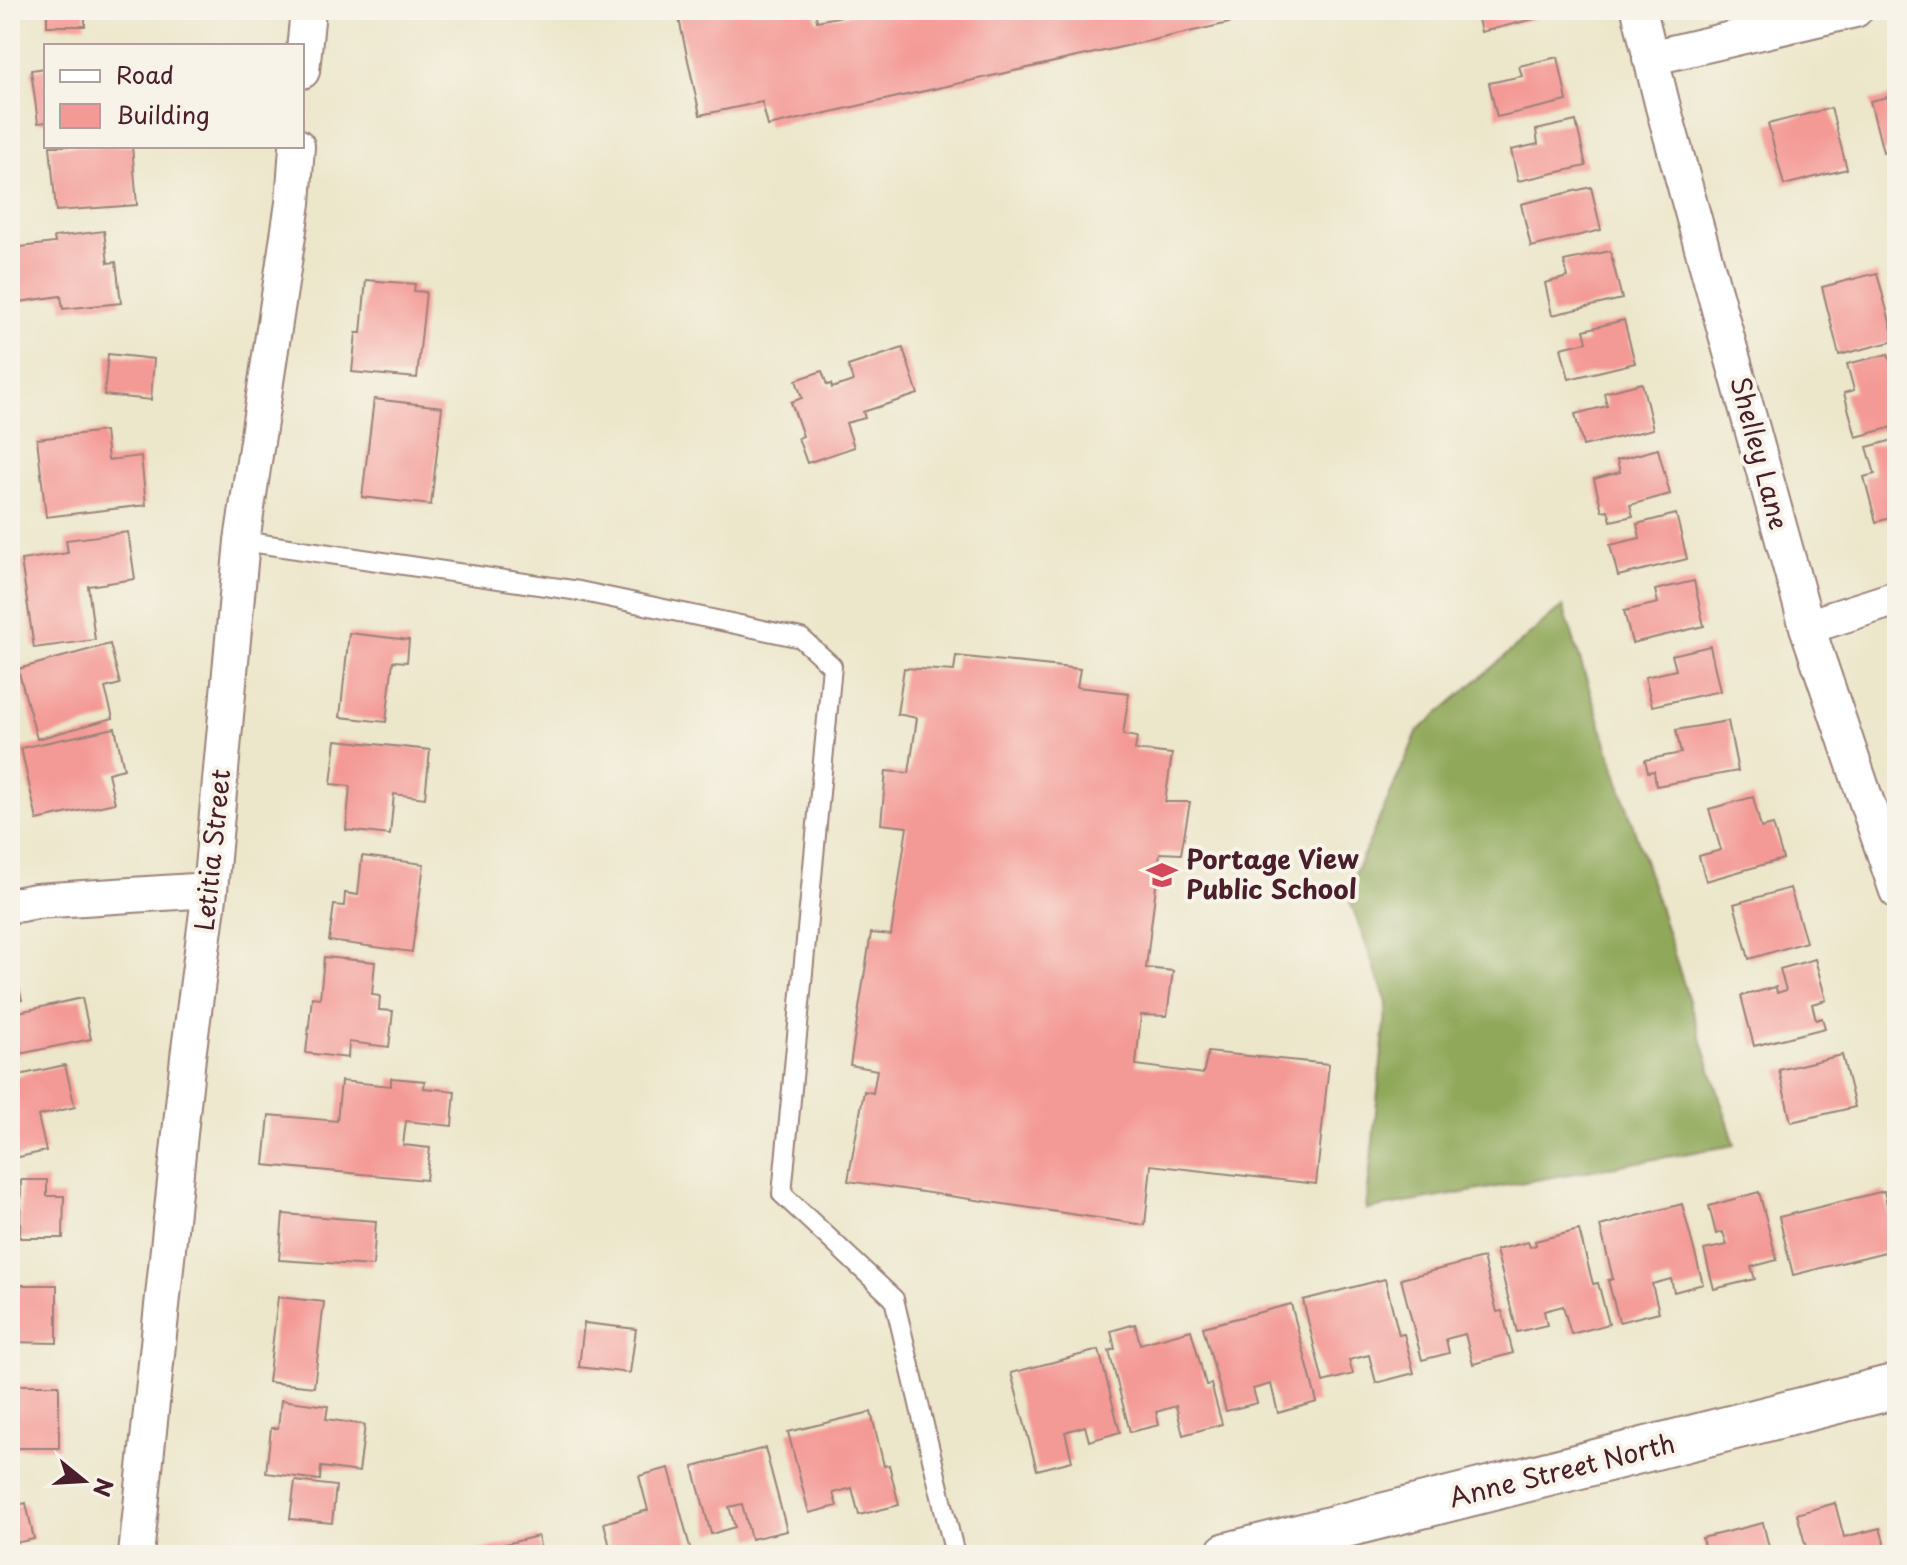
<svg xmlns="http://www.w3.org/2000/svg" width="1907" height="1565" viewBox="0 0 1907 1565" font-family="'Playpen Sans',sans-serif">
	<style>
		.forest { fill: #90a85a; stroke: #6d6442; stroke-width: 2 }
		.building { fill: #f49a96 }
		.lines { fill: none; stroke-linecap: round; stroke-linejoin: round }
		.service-casing { stroke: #9b827a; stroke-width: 22 }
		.minor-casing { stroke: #9b827a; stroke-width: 38 }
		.tertiary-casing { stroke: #9b827a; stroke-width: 48 }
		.service { stroke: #fff; stroke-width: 18 }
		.minor { stroke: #fff; stroke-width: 34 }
		.tertiary { stroke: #fff; stroke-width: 44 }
		.labels { text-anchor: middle; stroke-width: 8; stroke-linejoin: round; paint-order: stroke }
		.street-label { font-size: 26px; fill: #4a1f2b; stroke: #f7f3e8 }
		.poi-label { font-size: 26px; font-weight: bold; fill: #4a1f2b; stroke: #f7f3e8; text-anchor: start }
	</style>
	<rect width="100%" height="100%" fill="#f7f3e8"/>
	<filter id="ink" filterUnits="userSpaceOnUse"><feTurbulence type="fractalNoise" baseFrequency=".0125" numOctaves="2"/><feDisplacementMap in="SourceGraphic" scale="16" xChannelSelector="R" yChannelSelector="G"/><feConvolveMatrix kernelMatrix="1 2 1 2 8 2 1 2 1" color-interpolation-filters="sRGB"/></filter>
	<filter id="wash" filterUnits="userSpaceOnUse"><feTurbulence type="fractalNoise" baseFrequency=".006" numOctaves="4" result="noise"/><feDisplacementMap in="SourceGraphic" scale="32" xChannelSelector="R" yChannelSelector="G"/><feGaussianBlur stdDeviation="1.8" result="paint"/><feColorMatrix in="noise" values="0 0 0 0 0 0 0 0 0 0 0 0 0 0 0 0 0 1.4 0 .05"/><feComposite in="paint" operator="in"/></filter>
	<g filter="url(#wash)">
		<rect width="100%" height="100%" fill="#ece6ca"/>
		<path class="forest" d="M 1563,606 L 1735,1145 L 1366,1210 L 1387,1003 L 1347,892 L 1418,731 Z"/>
		<g id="blocks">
			<path class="building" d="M 47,10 L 85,10 L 85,26 L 47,26 Z
				M 677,10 L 815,10 L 817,21 L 872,10 L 1245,10 L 1247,19 L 768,126 L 762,102 L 700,115 Z
				M 1476,10 L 1544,10 L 1546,16 L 1481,32 Z
				M 1558,57 L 1567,101 L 1497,117 L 1489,83 L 1522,76 L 1519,66 Z
				M 46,68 L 46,122 L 38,123 L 31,70 Z
				M 1897,95 L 1897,149 L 1883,152 L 1870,101 Z
				M 1831,108 L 1847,169 L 1784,185 L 1768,124 Z
				M 1576,121 L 1586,166 L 1518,181 L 1511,150 L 1538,144 L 1536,130 Z
				M 50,146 L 132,146 L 137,205 L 56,211 Z
				M 1591,187 L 1601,230 L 1531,247 L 1521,204 Z
				M 104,231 L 108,263 L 116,262 L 121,303 L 63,309 L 61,296 L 19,302 L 12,248 L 55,243 L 54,237 Z
				M 1610,251 L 1622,299 L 1552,315 L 1545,283 L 1568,277 L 1564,261 Z
				M 1877,273 L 1895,341 L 1839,355 L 1822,287 Z
				M 366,280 L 415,284 L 414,291 L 426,292 L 417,378 L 352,372 L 356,333 L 361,333 Z
				M 1624,320 L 1635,363 L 1569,379 L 1561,348 L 1587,342 L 1584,330 Z
				M 903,348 L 918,394 L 863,412 L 865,418 L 846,423 L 854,447 L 807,463 L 798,438 L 803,436 L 791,402 L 802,398 L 796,380 L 822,371 L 827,385 L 831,384 L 832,388 L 853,381 L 848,366 Z
				M 108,354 L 154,359 L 151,400 L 104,395 Z
				M 1888,354 L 1897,379 L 1897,426 L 1856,437 L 1844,393 L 1854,390 L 1847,364 Z
				M 1642,383 L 1653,429 L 1583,446 L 1575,414 L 1607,406 L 1604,393 Z
				M 374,399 L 442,407 L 431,505 L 362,497 Z
				M 105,431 L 108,460 L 141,456 L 146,505 L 46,517 L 37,439 Z
				M 1897,439 L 1897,516 L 1876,522 L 1864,477 L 1875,474 L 1867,447 Z
				M 1658,449 L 1670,494 L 1630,505 L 1633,516 L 1611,521 L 1608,510 L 1602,511 L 1594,479 L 1620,472 L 1617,460 Z
				M 1676,514 L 1687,559 L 1618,576 L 1610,545 L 1640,538 L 1637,524 Z
				M 128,532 L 135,579 L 88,586 L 95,640 L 34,648 L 21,560 L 68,553 L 66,540 Z
				M 1694,581 L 1704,626 L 1632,643 L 1624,611 L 1658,603 L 1655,590 Z
				M 349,633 L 409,640 L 407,662 L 393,661 L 386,722 L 340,717 Z
				M 110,644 L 120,684 L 105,688 L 113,718 L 37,739 L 18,669 Z
				M 1710,646 L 1720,691 L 1652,706 L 1645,677 L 1676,670 L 1672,655 Z
				M 956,656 L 1080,669 L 1077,687 L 1129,693 L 1123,735 L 1137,737 L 1135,750 L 1172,754 L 1165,802 L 1190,802 L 1181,854 L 1160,853 L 1146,968 L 1173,971 L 1167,1016 L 1141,1015 L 1136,1065 L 1203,1074 L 1208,1052 L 1329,1064 L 1316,1184 L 1151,1165 L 1145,1225 L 848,1181 L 864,1091 L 873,1093 L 877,1070 L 850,1065 L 871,933 L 891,935 L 907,827 L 881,824 L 886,771 L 909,773 L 917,718 L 897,714 L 904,668 L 954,671 Z
				M 1728,721 L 1738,771 L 1656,786 L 1654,771 L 1648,772 L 1645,760 L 1681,753 L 1676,730 Z
				M 115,728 L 124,769 L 108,773 L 115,803 L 37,820 L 21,748 Z
				M 336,740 L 430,750 L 425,798 L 394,794 L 390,835 L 346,830 L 350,786 L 331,784 Z
				M 1753,797 L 1761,828 L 1773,825 L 1783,859 L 1706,881 L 1699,856 L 1721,850 L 1709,809 Z
				M 362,856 L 424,864 L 412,952 L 329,941 L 334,905 L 344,906 L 345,893 L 358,895 Z
				M 1790,888 L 1806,942 L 1749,959 L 1734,904 Z
				M 324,957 L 375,962 L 372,995 L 380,996 L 379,1010 L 393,1011 L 389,1047 L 349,1042 L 348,1058 L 306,1053 L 312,997 L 320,998 Z
				M 1815,959 L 1826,1000 L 1812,1004 L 1816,1020 L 1822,1018 L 1825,1028 L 1754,1046 L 1741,996 L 1776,987 L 1777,993 L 1786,990 L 1780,969 Z
				M 14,969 L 22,1000 L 10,1003 L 10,970 Z
				M 82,998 L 91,1039 L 10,1056 L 10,1014 Z
				M 1842,1055 L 1855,1107 L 1791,1122 L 1779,1070 Z
				M 65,1065 L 75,1107 L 38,1116 L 46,1151 L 10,1159 L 10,1077 Z
				M 391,1078 L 425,1081 L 424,1088 L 455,1091 L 452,1126 L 406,1121 L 403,1145 L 430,1148 L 426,1180 L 264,1165 L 269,1115 L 337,1121 L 341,1081 L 391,1086 Z
				M 21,1180 L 47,1180 L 47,1196 L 64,1196 L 63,1238 L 20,1238 Z
				M 1884,1191 L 1897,1249 L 1793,1275 L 1779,1217 Z
				M 1759,1192 L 1777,1260 L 1751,1267 L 1755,1279 L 1714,1289 L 1704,1250 L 1727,1245 L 1723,1232 L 1716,1234 L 1709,1206 Z
				M 1682,1204 L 1703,1284 L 1674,1292 L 1671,1279 L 1652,1284 L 1659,1312 L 1619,1322 L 1608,1280 L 1613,1279 L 1600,1226 Z
				M 283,1214 L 376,1221 L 373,1266 L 279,1260 Z
				M 1579,1230 L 1593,1284 L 1598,1283 L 1609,1324 L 1571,1334 L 1563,1306 L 1544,1311 L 1547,1325 L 1517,1332 L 1496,1250 L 1528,1242 L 1530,1247 L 1536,1245 L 1535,1241 Z
				M 1483,1258 L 1497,1312 L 1502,1311 L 1513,1353 L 1473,1364 L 1465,1334 L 1446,1339 L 1449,1353 L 1422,1360 L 1401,1279 Z
				M 1385,1279 L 1399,1335 L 1404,1334 L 1414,1373 L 1376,1383 L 1369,1355 L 1349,1360 L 1353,1374 L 1323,1382 L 1303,1300 Z
				M 10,1285 L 57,1285 L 57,1343 L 10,1342 Z
				M 278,1297 L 324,1302 L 314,1387 L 268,1382 Z
				M 1291,1304 L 1317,1402 L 1278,1413 L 1271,1384 L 1253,1389 L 1257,1403 L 1226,1411 L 1203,1327 Z
				M 584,1323 L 636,1329 L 630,1373 L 579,1367 Z
				M 1135,1324 L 1140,1344 L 1191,1330 L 1206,1385 L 1211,1384 L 1222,1424 L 1183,1435 L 1176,1406 L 1156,1412 L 1159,1425 L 1130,1432 L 1109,1351 L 1115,1349 L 1111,1331 Z
				M 1099,1350 L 1120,1432 L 1089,1441 L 1085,1426 L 1065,1432 L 1072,1461 L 1037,1470 L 1011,1373 Z
				M 10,1385 L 59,1385 L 59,1448 L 10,1448 Z
				M 281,1400 L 328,1406 L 326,1419 L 365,1425 L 359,1472 L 321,1467 L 320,1480 L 266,1473 L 271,1428 L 278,1428 Z
				M 871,1412 L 884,1466 L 889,1465 L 899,1505 L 859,1515 L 852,1488 L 833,1493 L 837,1506 L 809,1513 L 788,1432 Z
				M 765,1448 L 787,1531 L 751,1539 L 742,1504 L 729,1507 L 735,1527 L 711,1534 L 693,1467 Z
				M 669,1468 L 692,1555 L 612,1555 L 604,1523 L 648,1510 L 639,1476 Z
				M 295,1481 L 336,1486 L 332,1523 L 290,1519 Z
				M 1897,1487 L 1897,1515 L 1896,1515 L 1888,1489 Z
				M 26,1503 L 34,1539 L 10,1544 L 10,1507 Z
				M 1835,1503 L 1844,1537 L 1880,1528 L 1888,1555 L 1808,1555 L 1797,1514 Z
				M 1763,1523 L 1770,1551 L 1753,1555 L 1706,1555 L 1702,1538 Z
				M 538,1536 L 542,1555 L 464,1555 L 464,1554 Z"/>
		</g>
	</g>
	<g filter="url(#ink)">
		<use href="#blocks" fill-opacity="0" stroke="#9b827a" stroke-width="2"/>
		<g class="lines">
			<g class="service-casing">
				<path id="service" d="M 242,541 L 579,591 L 801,638 L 832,666 L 782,1194 L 894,1299 L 955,1555"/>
			</g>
			<g class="minor-casing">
				<path id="minor" d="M 1639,10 L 1663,107 L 1807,627 L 1897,891
					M 1650,58 L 1855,10
					M 302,71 L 308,10
					M 1807,627 L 1897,598
					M 10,906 L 36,901 L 210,890
					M 136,1555 L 188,1057 L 210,890 L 242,541 L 293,203 L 297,146"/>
			</g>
			<g class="tertiary-casing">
				<path id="tertiary" d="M 1227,1555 L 1897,1386"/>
			</g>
			<use href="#service" class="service"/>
			<use href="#minor" class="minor"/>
			<use href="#tertiary" class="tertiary"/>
		</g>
	</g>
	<defs>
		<g id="school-bare" transform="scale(2.4)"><path d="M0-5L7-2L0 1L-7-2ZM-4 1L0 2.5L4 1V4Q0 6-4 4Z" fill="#d1495b" stroke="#f7f3e8" stroke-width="2.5" paint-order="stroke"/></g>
	</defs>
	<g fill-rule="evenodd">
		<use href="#school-bare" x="1162" y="875"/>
	</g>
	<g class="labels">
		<g class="street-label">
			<text transform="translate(1759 453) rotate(75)" y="9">Shelley Lane</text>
			<text transform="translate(213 850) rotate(-84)" y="9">Letitia Street</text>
			<text transform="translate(1562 1471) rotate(-14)" y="9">Anne Street North</text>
		</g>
		<g class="poi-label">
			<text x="1186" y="869">Portage View<tspan x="1186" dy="30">Public School</tspan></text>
		</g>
	</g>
	<rect width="1907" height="1565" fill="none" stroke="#f7f3e8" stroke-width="40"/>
	<rect x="44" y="44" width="260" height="104" fill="#f7f3e8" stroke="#b29e9c" stroke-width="2"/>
	<rect x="60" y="70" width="40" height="12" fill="#ffffff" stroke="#b29e9c" stroke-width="2"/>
	<text x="116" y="84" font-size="24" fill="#4a1f2b">Road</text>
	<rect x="60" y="104" width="40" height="24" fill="#f49a96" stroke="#b29e9c" stroke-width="2"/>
	<text x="116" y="124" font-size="24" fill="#4a1f2b">Building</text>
	<g transform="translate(84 1481) rotate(108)" stroke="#f7f3e8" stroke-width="6" paint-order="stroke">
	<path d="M0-6L14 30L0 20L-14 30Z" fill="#4a1f2b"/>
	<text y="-12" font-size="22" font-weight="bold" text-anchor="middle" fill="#4a1f2b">N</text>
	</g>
</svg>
